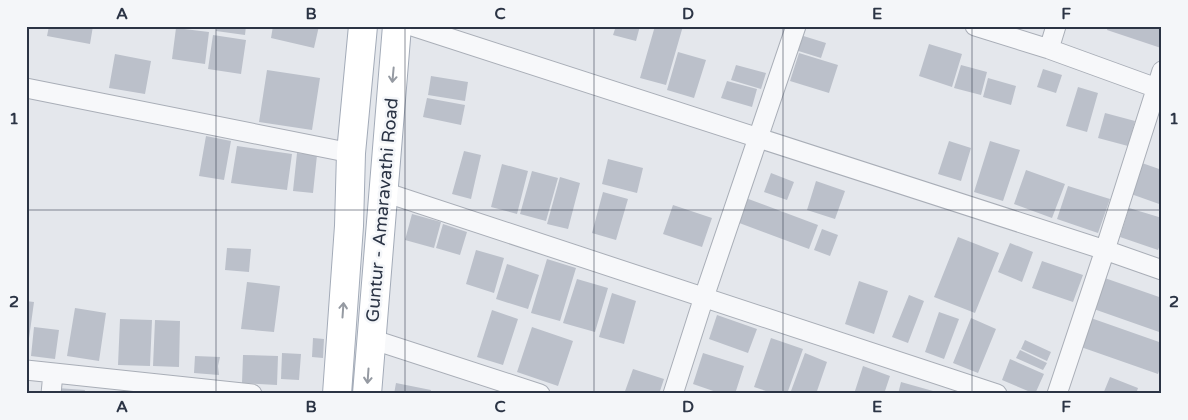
<svg xmlns="http://www.w3.org/2000/svg" width="1188" height="420" viewBox="0 0 1188 420" font-family="'Varela Round',sans-serif">
	<style>
		.building { fill: #bbc0ca }
		.lines { fill: none; stroke-linecap: round; stroke-linejoin: round }
		.street-casing { stroke: #a9aeb7; stroke-width: 21 }
		.primary-casing { stroke: #a3abb8; stroke-width: 30 }
		.street { stroke: #f7f8fa; stroke-width: 19 }
		.primary { stroke: #fff; stroke-width: 28 }
		.oneway { stroke: #959aa2 }
		.grid { fill: none; stroke: #2b3445; stroke-width: 1; stroke-opacity: 0.55 }
		.labels { text-anchor: middle; stroke-width: 5; stroke-linejoin: round; paint-order: stroke }
		.street-label { font-size: 18px; fill: #2b3445; stroke: #f4f6f9 }
		.neatline { fill: none; stroke: #2b3445; stroke-width: 2 }
		.grid-label { font-size: 16px; text-anchor: middle; font-weight: bold; fill: #2b3445 }
	</style>
	<rect width="100%" height="100%" fill="#e4e7ec"/>
	<path class="building" d="M 49,26 L 93,26 L 90,44 L 47,36 Z
		M 217,26 L 246,26 L 245,35 L 216,31 Z
		M 273,26 L 319,26 L 314,48 L 271,38 Z
		M 616,26 L 640,26 L 636,41 L 613,35 Z
		M 655,26 L 683,26 L 666,85 L 640,78 Z
		M 1108,26 L 1162,26 L 1161,48 L 1107,30 Z
		M 176,28 L 209,32 L 205,64 L 172,59 Z
		M 797,34 L 826,43 L 821,58 L 792,49 Z
		M 213,35 L 246,40 L 241,74 L 208,69 Z
		M 929,44 L 962,54 L 952,87 L 919,76 Z
		M 678,52 L 706,60 L 694,98 L 667,90 Z
		M 799,53 L 838,65 L 829,93 L 790,81 Z
		M 115,54 L 151,61 L 145,94 L 109,88 Z
		M 736,65 L 766,73 L 761,89 L 731,80 Z
		M 961,65 L 987,72 L 981,95 L 954,88 Z
		M 1043,69 L 1062,75 L 1056,93 L 1037,87 Z
		M 267,70 L 320,78 L 312,130 L 259,122 Z
		M 431,76 L 468,82 L 465,101 L 428,95 Z
		M 988,78 L 1016,86 L 1011,105 L 983,97 Z
		M 727,81 L 757,89 L 752,107 L 721,98 Z
		M 1078,87 L 1098,93 L 1087,132 L 1066,126 Z
		M 427,98 L 465,105 L 461,125 L 423,117 Z
		M 1105,113 L 1135,121 L 1128,146 L 1098,138 Z
		M 206,136 L 231,141 L 224,180 L 199,176 Z
		M 949,141 L 971,148 L 961,181 L 938,174 Z
		M 990,141 L 1020,150 L 1003,201 L 974,192 Z
		M 237,146 L 292,154 L 287,190 L 231,183 Z
		M 464,151 L 481,155 L 471,199 L 452,194 Z
		M 297,153 L 317,155 L 313,193 L 293,191 Z
		M 608,159 L 643,168 L 637,193 L 602,184 Z
		M 1142,163 L 1162,170 L 1162,205 L 1131,194 Z
		M 502,164 L 528,171 L 517,214 L 491,207 Z
		M 1026,170 L 1065,184 L 1052,218 L 1014,204 Z
		M 532,171 L 558,178 L 546,221 L 520,214 Z
		M 771,173 L 794,182 L 787,200 L 764,192 Z
		M 560,177 L 580,183 L 568,229 L 547,224 Z
		M 816,181 L 845,191 L 835,219 L 807,210 Z
		M 1068,186 L 1110,199 L 1098,233 L 1057,219 Z
		M 603,192 L 628,199 L 616,240 L 592,233 Z
		M 743,197 L 818,225 L 809,249 L 734,221 Z
		M 673,205 L 712,218 L 702,247 L 663,234 Z
		M 1129,208 L 1162,218 L 1162,240 L 1158,250 L 1120,237 Z
		M 412,214 L 441,222 L 434,248 L 405,240 Z
		M 443,224 L 467,232 L 460,255 L 436,248 Z
		M 822,229 L 838,235 L 830,256 L 814,250 Z
		M 958,237 L 999,253 L 975,313 L 934,297 Z
		M 1010,243 L 1033,252 L 1022,282 L 998,272 Z
		M 227,248 L 251,249 L 249,272 L 225,270 Z
		M 476,250 L 504,258 L 494,293 L 466,284 Z
		M 547,259 L 576,268 L 560,321 L 531,313 Z
		M 1042,261 L 1083,275 L 1073,302 L 1032,288 Z
		M 507,264 L 539,275 L 528,309 L 496,299 Z
		M 1099,276 L 1162,298 L 1162,333 L 1088,307 Z
		M 577,279 L 608,288 L 595,332 L 563,323 Z
		M 859,281 L 888,291 L 874,334 L 845,324 Z
		M 247,282 L 280,286 L 274,332 L 241,329 Z
		M 612,293 L 636,301 L 624,344 L 599,337 Z
		M 909,295 L 924,301 L 908,343 L 892,337 Z
		M 26,301 L 34,302 L 27,353 L 26,353 Z
		M 75,308 L 106,313 L 99,361 L 67,356 Z
		M 492,310 L 518,319 L 503,365 L 477,357 Z
		M 939,312 L 959,319 L 944,359 L 925,352 Z
		M 717,315 L 757,329 L 748,353 L 709,339 Z
		M 1088,317 L 1162,343 L 1162,362 L 1158,374 L 1078,346 Z
		M 971,318 L 996,329 L 978,373 L 953,363 Z
		M 120,319 L 152,320 L 150,366 L 118,365 Z
		M 155,320 L 180,321 L 179,367 L 153,366 Z
		M 34,327 L 59,330 L 55,359 L 31,356 Z
		M 532,327 L 573,341 L 558,386 L 517,372 Z
		M 313,338 L 324,339 L 323,358 L 312,357 Z
		M 771,338 L 803,349 L 787,394 L 775,394 L 754,387 Z
		M 1025,340 L 1051,352 L 1047,361 L 1021,349 Z
		M 1020,350 L 1047,363 L 1043,370 L 1016,358 Z
		M 282,353 L 301,354 L 299,380 L 281,379 Z
		M 703,353 L 744,366 L 735,394 L 722,394 L 693,384 Z
		M 805,353 L 827,362 L 816,394 L 799,394 L 791,391 Z
		M 243,355 L 278,356 L 277,385 L 242,383 Z
		M 195,356 L 220,357 L 218,366 L 219,375 L 194,373 Z
		M 1010,359 L 1044,374 L 1035,394 L 1002,380 Z
		M 863,366 L 890,376 L 884,394 L 854,394 Z
		M 633,369 L 664,379 L 659,394 L 624,394 Z
		M 1110,377 L 1138,388 L 1136,394 L 1103,394 Z
		M 901,382 L 933,391 L 933,394 L 898,394 Z
		M 396,383 L 431,390 L 430,394 L 394,394 Z
		M 57,388 L 85,390 L 84,394 L 56,394 Z"/>
	<g class="lines">
		<g class="street-casing">
			<path id="street" d="M 412,26 L 1105,250 L 1162,270
				M 975,26 L 1049,49 L 1162,90
				M 1049,49 L 1056,26
				M 26,88 L 351,153
				M 384,192 L 997,394
				M 371,339 L 540,394
				M 26,370 L 252,394
				M 51,394 L 53,373
				M 673,394 L 704,297 L 796,26
				M 1057,394 L 1105,250 L 1162,71"/>
		</g>
		<g class="primary-casing">
			<path id="primary" d="M 337,394 L 349,226 L 351,153 L 363,26
				M 367,394 L 397,26"/>
		</g>
		<use href="#street" class="street"/>
		<use href="#primary" class="primary"/>
	</g>
	<defs><path id="oneway-shaft" d="M-6 0H5M1.5-3L5.5 0L1.5 3" fill="none" stroke-width="1.6" stroke-linecap="round" stroke-linejoin="round" transform="scale(1.25)"/></defs>
	<g class="oneway">
		<use href="#oneway-shaft" transform="translate(393 75) rotate(95)"/>
		<use href="#oneway-shaft" transform="translate(343 310) rotate(-86)"/>
		<use href="#oneway-shaft" transform="translate(368 376) rotate(94)"/>
	</g>
	<path class="grid" d="M 216,26 L 216,394M 405,26 L 405,394M 594,26 L 594,394M 783,26 L 783,394M 972,26 L 972,394M 26,210 L 1162,210"/>
	<g class="labels">
		<g class="street-label">
			<text transform="translate(382 210) rotate(-85)" y="6">Guntur - Amaravathi Road</text>
		</g>
	</g>
	<rect width="1188" height="420" fill="none" stroke="#f4f6f9" stroke-width="55"/>
	<rect x="28" y="28" width="1132" height="364" class="neatline"/>
	<g class="grid-label">
		<text x="122" y="19">A</text>
		<text x="311" y="19">B</text>
		<text x="500" y="19">C</text>
		<text x="688" y="19">D</text>
		<text x="877" y="19">E</text>
		<text x="1066" y="19">F</text>
		<text x="14" y="124">1</text>
		<text x="1174" y="124">1</text>
		<text x="14" y="307">2</text>
		<text x="1174" y="307">2</text>
		<text x="122" y="412">A</text>
		<text x="311" y="412">B</text>
		<text x="500" y="412">C</text>
		<text x="688" y="412">D</text>
		<text x="877" y="412">E</text>
		<text x="1066" y="412">F</text>
	</g>
</svg>
